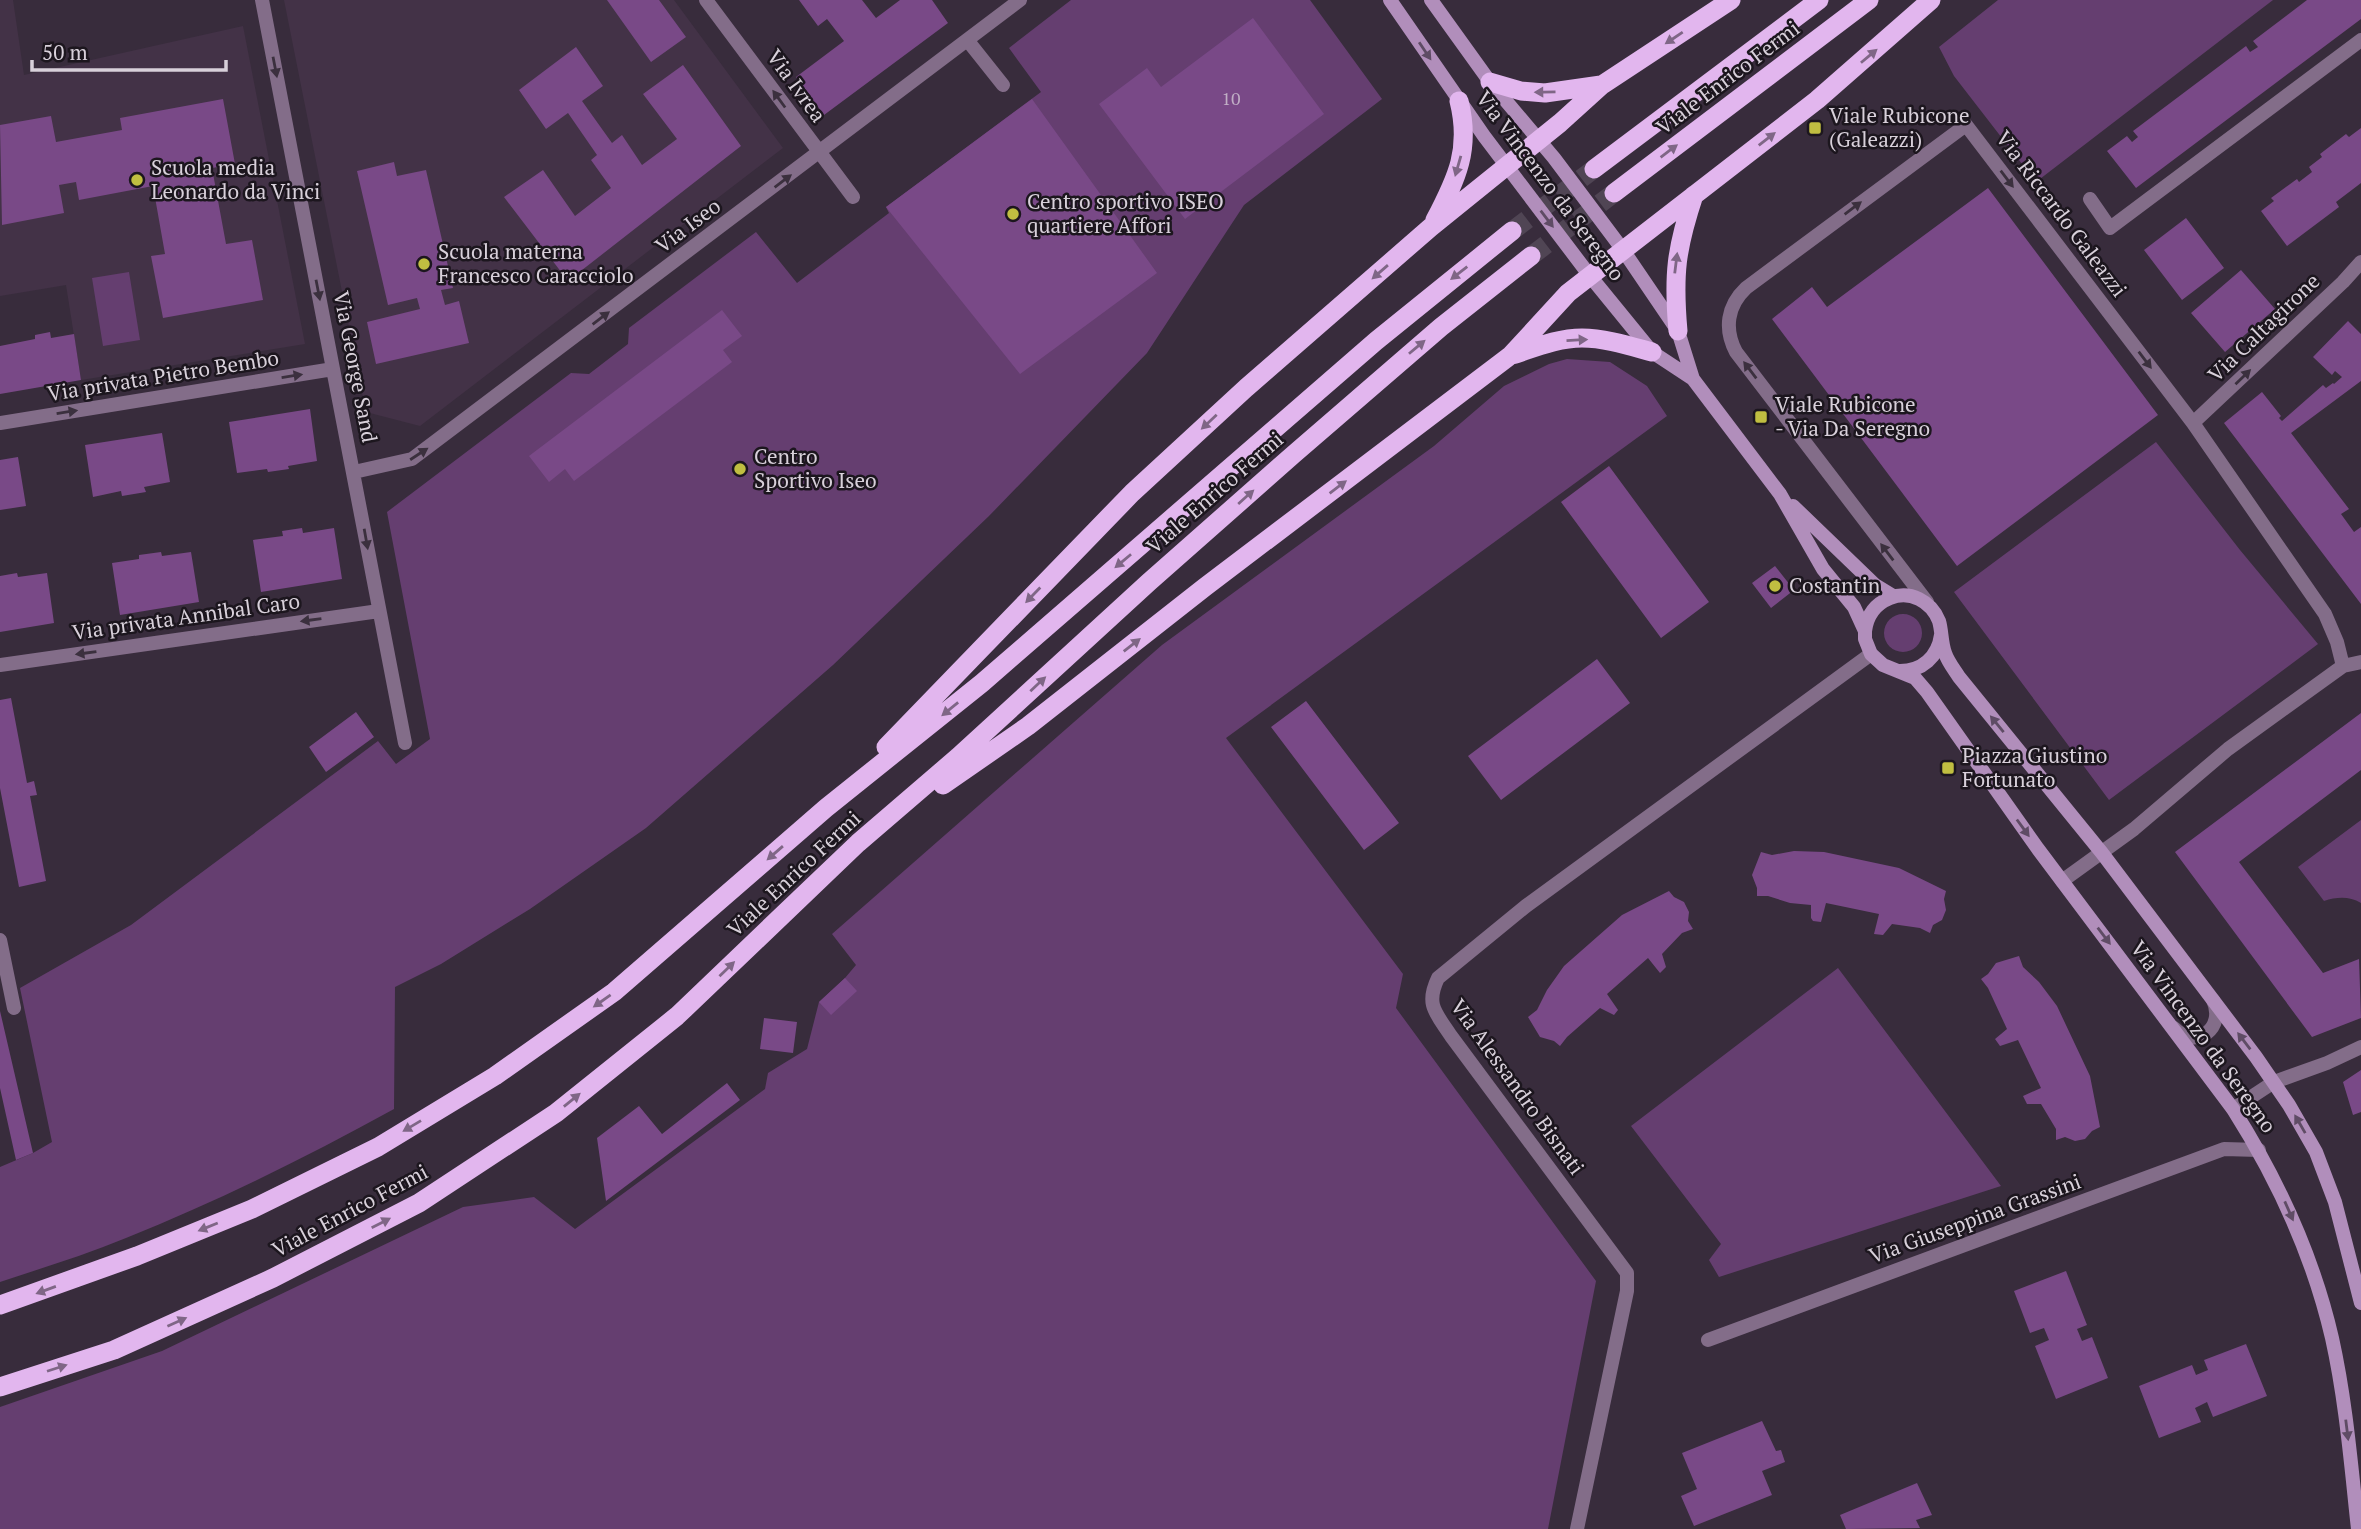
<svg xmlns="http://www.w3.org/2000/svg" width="2361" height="1529" viewBox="0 0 2361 1529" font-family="'PT Serif',serif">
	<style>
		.built { fill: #433247 }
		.green { fill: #653e70 }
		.building { fill: #794987 }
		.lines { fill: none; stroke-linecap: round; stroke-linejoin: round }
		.trunk-tunnel { stroke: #504554; stroke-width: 19; stroke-dasharray: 19 10; stroke-linecap: butt }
		.minor { stroke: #836d89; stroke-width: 14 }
		.secondary { stroke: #b18ebb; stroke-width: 14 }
		.trunk { stroke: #e2b6ee; stroke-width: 19 }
		.oneway { fill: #7f6686 }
		.oneway2 { fill: #5f4c65 }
		.oneway3 { fill: #3b303e }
		.poi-dot { fill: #c0be41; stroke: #1c161e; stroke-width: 2.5 }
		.labels { text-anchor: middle; stroke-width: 5; stroke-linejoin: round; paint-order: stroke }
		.number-label { font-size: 18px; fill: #c0aec5 }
		.street-label { font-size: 21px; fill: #d8d0da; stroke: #1c161e }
		.poi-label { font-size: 21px; fill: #d8d0da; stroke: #1c161e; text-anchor: start }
	</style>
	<rect width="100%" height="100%" fill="#382c3c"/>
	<path class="built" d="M 0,0 L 13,0 L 24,75 L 243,26 L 305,344 L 81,380 L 66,285 L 0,296 Z
		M 284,0 L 674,0 L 783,148 L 420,426 L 366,412 Z"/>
	<path class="green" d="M 1071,0 L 1310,0 L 1382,99 L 1244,205 L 1147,353 L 989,516 L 833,665 L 646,828 L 530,909 L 441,964 L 395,987 L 394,1109 C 307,1157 218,1201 126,1238 C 85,1255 42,1268 0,1282 L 0,1167 L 33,1153 L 52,1142 L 20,988 L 131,925 L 378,741 L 396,764 L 430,739 L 387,512 L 571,373 L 589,374 L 628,344 L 629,328 L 756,232 L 797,283 L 889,213 L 886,207 L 1041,92 L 1009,48 Z
		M 1998,0 L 2273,0 L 2036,182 L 1954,76 L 1939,47 Z
		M 129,272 L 140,340 L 103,346 L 92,278 Z
		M 1567,359 L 1610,362 L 1647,386 L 1667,416 L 1226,738 L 1403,974 L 1396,1008 L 1596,1281 L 1548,1529 L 0,1529 L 0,1407 L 162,1351 L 463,1207 L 534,1197 L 575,1229 L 765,1089 L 768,1073 L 807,1049 L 819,1002 L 845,978 L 856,965 L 832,934 L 1162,645 L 1434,446 L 1504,386 L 1549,364 Z
		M 2156,442 L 2240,550 L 2318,644 L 2109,800 L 1954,592 Z
		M1884 633a19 19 0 1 1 38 0a19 19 0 1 1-38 0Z
		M 2361,820 L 2361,903 C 2349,896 2337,897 2324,901 L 2298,867 Z
		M 1838,968 L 2001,1186 L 1719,1277 L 1709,1260 L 1721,1244 L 1631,1126 Z"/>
	<path class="building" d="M 607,0 L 659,0 L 686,37 L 651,62 Z
		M 799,0 L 862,0 L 876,18 L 900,0 L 932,0 L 948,23 L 824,115 L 796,77 L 844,41 L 827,19 L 818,26 Z
		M 2307,0 L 2361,0 L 2361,19 L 2136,188 L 2107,151 L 2127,136 L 2132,142 L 2138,137 L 2133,131 L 2246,46 L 2250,52 L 2258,47 L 2253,41 Z
		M 1253,18 L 1324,114 L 1185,219 L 1099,104 L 1147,68 L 1161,87 Z
		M 576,47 L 603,86 L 582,101 L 612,143 L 622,135 L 642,165 L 677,139 L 643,94 L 683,65 L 741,146 L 568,281 L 504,197 L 543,170 L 575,216 L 611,188 L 591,160 L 597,155 L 568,113 L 546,129 L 519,90 Z
		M 223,99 L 235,164 L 212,168 L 226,244 L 252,240 L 263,300 L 163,318 L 151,256 L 165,254 L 153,186 L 79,200 L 76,182 L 59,185 L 64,213 L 2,225 L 0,125 L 51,116 L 56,142 L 122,130 L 120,118 Z
		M 1032,99 L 1157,273 L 1020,374 L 886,207 Z
		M 2361,128 L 2361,183 L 2336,202 L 2339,207 L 2287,246 L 2261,211 L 2274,201 L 2271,198 L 2297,179 L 2299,182 L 2312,172 L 2309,167 L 2322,157 L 2320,154 L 2346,134 L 2349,137 Z
		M 394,162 L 397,176 L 426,170 L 453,288 L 441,290 L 445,305 L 459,301 L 469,343 L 376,364 L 367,322 L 420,309 L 417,298 L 388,305 L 357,171 Z
		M 1988,188 L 2158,415 L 1957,566 L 1772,319 L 1812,287 L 1827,307 Z
		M 2186,218 L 2224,268 L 2182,300 L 2144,250 Z
		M 2241,270 L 2275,309 L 2225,352 L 2191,313 Z
		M 722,310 L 742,336 L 723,350 L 732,362 L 574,481 L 565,469 L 549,482 L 529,456 Z
		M 2348,321 L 2361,334 L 2361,381 L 2291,433 L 2349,509 L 2341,514 L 2354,532 L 2361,527 L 2361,604 L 2224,423 L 2262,392 L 2281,416 L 2279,418 L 2282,421 L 2323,385 L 2326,388 L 2333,383 L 2334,384 L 2342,377 L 2335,371 L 2332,375 L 2313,357 Z
		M 50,332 L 51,338 L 74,334 L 81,380 L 0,394 L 0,346 L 35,339 L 35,335 Z
		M 310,409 L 317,461 L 288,466 L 289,469 L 268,472 L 267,469 L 237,473 L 229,422 Z
		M 162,433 L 170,482 L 144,487 L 146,492 L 122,496 L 121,491 L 93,497 L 85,445 Z
		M 18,457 L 26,506 L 0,510 L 0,460 Z
		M 1609,466 L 1709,602 L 1661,638 L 1561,502 Z
		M 302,528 L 303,533 L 334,528 L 342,579 L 261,592 L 253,540 L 283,536 L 282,531 Z
		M 161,552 L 162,556 L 191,552 L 199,602 L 120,615 L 112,563 L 139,559 L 139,555 Z
		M 1775,566 L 1794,590 L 1771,608 L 1752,583 Z
		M 17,573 L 18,577 L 47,573 L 54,623 L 0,632 L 0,576 Z
		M 1597,659 L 1630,703 L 1501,800 L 1468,756 Z
		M 11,698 L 27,783 L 34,781 L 37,795 L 30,796 L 46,881 L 19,887 L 0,788 L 0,700 Z
		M 1306,701 L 1399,823 L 1364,850 L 1271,727 Z
		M 356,712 L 374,737 L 326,772 L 309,747 Z
		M 2361,713 L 2361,770 L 2239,862 L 2323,973 L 2359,959 L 2361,1018 L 2312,1037 L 2175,852 Z
		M 1794,851 L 1824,852 L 1899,868 L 1946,891 L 1944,899 L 1946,910 L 1942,920 L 1933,925 L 1930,933 L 1920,928 L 1892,924 L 1883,935 L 1874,934 L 1879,914 L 1826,903 L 1821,922 L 1813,921 L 1811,918 L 1811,905 L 1790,903 L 1768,896 L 1757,896 L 1757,888 L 1752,875 L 1761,852 L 1772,855 Z
		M 1669,891 L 1674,897 L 1684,902 L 1689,912 L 1688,921 L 1693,929 L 1682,933 L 1662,954 L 1666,967 L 1660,973 L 1648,958 L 1607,994 L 1618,1010 L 1614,1015 L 1600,1008 L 1567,1037 L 1560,1046 L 1554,1041 L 1540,1037 L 1528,1017 L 1537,1010 L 1547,990 L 1564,966 L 1622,915 Z
		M 2019,956 L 2023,967 L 2039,982 L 2057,1006 L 2090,1076 L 2100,1127 L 2092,1131 L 2085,1139 L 2075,1141 L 2065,1137 L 2056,1140 L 2056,1129 L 2041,1104 L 2027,1104 L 2023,1096 L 2041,1088 L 2018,1040 L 2000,1046 L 1995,1039 L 2007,1029 L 1988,988 L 1981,979 L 1988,974 L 1996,963 Z
		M 845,978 L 857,991 L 831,1015 L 819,1002 Z
		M 0,1011 L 33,1153 L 16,1160 L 0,1088 Z
		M 764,1018 L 797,1022 L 793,1053 L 760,1049 Z
		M 2361,1070 L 2361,1112 L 2353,1115 L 2343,1082 Z
		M 727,1083 L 740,1100 L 606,1201 L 597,1138 L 639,1106 L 662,1134 Z
		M 2066,1271 L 2087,1325 L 2077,1329 L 2082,1341 L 2092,1337 L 2108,1378 L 2056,1399 L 2035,1346 L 2049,1340 L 2044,1328 L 2030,1333 L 2014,1291 Z
		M 2246,1344 L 2267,1396 L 2213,1417 L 2207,1402 L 2195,1408 L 2201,1422 L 2159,1438 L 2139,1386 L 2192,1365 L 2196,1375 L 2208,1370 L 2204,1360 Z
		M 1762,1421 L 1776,1451 L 1781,1450 L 1785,1462 L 1762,1471 L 1772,1495 L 1694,1526 L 1681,1496 L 1697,1489 L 1682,1453 Z
		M 1917,1483 L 1932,1515 L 1916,1520 L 1920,1528 L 1846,1529 L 1840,1515 Z"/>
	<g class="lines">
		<path class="trunk-tunnel" d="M 1512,231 L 1594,169
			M 1531,256 L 1614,193"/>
		<path class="minor" d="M 262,0 L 405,743
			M 706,0 L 853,197
			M 968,41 L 1003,85
			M 2090,199 L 2110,228 L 2361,40
			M 0,423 L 333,369
			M 2193,423 L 2343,282 L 2361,262
			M 354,472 L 412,459 L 1020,0
			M 1927,602 L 1736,352 C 1724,329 1727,306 1746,288 L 1966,125 L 2193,423 L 2325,614 L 2337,642 L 2343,666
			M 0,665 L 379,611
			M 2062,881 L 2134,829 L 2228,749 L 2343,666 L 2361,662
			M 0,940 L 14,1008
			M 2174,1028 C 2196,1051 2226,1028 2213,1000
			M 2233,1109 L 2274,1082 L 2327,1063 L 2361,1047
			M 1708,1340 L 2224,1149 L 2259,1150
			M 1577,1529 L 1627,1291 L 1627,1273 L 1451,1036 C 1436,1013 1425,1005 1438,978 L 1526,906 L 1871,654"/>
		<path class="secondary" d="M 1390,0 L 1484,136 L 1590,276 L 1652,352 L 1693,379 L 1780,494 L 1823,569 L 1854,607 L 1865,631 L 1865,639 L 1871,654 L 1883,665 L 1915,678 L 1927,692 L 2038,849 L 2233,1109 C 2278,1180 2313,1256 2332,1338 C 2346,1401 2351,1465 2358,1529
			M 1431,0 L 1490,82 L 1554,158 L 1623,250 L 1678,331 L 1693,379
			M 1793,506 L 1875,585 L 1893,596
			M 1865,631 C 1867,616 1875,604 1890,598 C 1910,590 1931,601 1939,621 C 1942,631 1941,642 1945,653 C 1948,662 1954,669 1959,677 L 2102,853 L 2256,1057 L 2289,1105 L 2316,1152 L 2335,1202 L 2361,1303
			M 1900,671 C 1922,671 1938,657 1941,635"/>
		<path class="trunk" d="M 1490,82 L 1521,91 L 1545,93 L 1601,85
			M 1594,169 L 1819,0
			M 1614,193 L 1869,0
			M 1435,220 C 1457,178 1471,149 1459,101
			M 1678,331 C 1673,275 1676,249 1694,195
			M 1512,355 C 1534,348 1558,338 1582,338 C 1605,338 1630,346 1652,352
			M 886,747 L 1132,493 L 1246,388 L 1431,227 L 1560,123 L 1602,85 L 1731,0
			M 943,785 L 1028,726 L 1205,587 L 1511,355 L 1568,293 L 1817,100 L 1931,0
			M 0,1305 L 137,1256 L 252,1209 L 378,1147 L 495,1076 L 614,992 L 826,808 L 982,683 L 1376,341 L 1512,231
			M 0,1387 L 114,1350 L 273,1278 L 419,1203 L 556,1113 L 677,1016 L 858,843 L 958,757 L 1149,582 L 1294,454 L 1441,327 L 1531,256"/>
	</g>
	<defs><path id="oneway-solid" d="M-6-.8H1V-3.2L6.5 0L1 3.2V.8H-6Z" transform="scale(1.75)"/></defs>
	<g class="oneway">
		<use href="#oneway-solid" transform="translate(1674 38) rotate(146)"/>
		<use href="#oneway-solid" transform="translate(1869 56) rotate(-40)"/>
		<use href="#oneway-solid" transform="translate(1545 92) rotate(179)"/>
		<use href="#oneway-solid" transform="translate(1767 139) rotate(-38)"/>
		<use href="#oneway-solid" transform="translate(1669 151) rotate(-37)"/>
		<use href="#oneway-solid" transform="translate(1458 166) rotate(106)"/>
		<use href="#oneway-solid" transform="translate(1676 263) rotate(-83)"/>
		<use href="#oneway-solid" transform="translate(1380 272) rotate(139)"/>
		<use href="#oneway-solid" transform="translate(1459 273) rotate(142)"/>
		<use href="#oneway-solid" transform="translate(1577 340) rotate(-3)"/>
		<use href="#oneway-solid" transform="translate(1417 347) rotate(-40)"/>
		<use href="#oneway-solid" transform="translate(1209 422) rotate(137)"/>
		<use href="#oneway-solid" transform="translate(1338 487) rotate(-37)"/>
		<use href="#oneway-solid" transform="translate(1246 497) rotate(-42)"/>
		<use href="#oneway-solid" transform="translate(1123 561) rotate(140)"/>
		<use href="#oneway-solid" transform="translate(1033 595) rotate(134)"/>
		<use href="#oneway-solid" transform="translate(1132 645) rotate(-38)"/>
		<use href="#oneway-solid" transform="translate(1038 684) rotate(-43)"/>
		<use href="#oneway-solid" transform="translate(950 709) rotate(141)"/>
		<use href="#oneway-solid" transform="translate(775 853) rotate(139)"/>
		<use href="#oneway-solid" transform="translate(727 969) rotate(-44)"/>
		<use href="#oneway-solid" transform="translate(602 1001) rotate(145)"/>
		<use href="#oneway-solid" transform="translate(572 1100) rotate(-39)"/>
		<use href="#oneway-solid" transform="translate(412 1126) rotate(149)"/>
		<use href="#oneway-solid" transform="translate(381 1223) rotate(-27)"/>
		<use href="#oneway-solid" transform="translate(208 1227) rotate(158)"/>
		<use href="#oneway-solid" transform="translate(46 1290) rotate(160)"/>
		<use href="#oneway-solid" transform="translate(177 1322) rotate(-24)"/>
		<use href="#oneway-solid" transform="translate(57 1368) rotate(-18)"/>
	</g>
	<g class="oneway2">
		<use href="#oneway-solid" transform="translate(1425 51) rotate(56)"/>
		<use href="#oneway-solid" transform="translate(1547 219) rotate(53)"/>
		<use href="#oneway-solid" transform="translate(1997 724) rotate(-129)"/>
		<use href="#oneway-solid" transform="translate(2023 828) rotate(54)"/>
		<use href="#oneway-solid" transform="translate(2104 936) rotate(53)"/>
		<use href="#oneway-solid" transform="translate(2244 1041) rotate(-127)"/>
		<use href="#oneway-solid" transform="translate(2300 1124) rotate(-120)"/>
		<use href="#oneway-solid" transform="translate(2289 1211) rotate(66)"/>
		<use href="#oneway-solid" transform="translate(2347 1430) rotate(83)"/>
	</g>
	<g class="oneway3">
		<use href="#oneway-solid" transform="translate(275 67) rotate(79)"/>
		<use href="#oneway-solid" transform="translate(779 99) rotate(-126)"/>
		<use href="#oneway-solid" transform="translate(2007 179) rotate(53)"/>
		<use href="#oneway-solid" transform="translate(783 181) rotate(-37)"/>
		<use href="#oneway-solid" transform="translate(1853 208) rotate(-37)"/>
		<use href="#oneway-solid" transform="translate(318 290) rotate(79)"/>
		<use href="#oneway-solid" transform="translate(601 318) rotate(-37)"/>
		<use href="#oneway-solid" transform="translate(2145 360) rotate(53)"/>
		<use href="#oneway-solid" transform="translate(1750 370) rotate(-127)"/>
		<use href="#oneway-solid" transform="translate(292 376) rotate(-9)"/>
		<use href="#oneway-solid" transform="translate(2243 377) rotate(-44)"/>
		<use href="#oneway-solid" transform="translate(67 412) rotate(-9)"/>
		<use href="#oneway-solid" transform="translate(419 454) rotate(-33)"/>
		<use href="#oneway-solid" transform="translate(366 539) rotate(80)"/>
		<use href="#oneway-solid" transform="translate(1887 552) rotate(-127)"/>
		<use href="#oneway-solid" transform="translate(311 620) rotate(172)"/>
		<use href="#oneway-solid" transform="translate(86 653) rotate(172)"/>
	</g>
	<g class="poi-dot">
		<rect x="1808" y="121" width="14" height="14" rx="3.5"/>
		<circle cx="137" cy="180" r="7"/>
		<circle cx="1013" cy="214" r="7"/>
		<circle cx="424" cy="264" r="7"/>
		<rect x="1754" y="410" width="14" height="14" rx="3.5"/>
		<circle cx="740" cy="469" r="7"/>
		<circle cx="1775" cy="586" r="7"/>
		<rect x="1941" y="761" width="14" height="14" rx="3.5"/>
	</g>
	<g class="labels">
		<g class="number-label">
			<text x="1231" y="105">10</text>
		</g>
		<g class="street-label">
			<text transform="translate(1728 78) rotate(-37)" y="7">Viale Enrico Fermi</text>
			<text transform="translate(796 86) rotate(54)" y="7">Via Ivrea</text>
			<text transform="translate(1550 186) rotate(53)" y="7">Via Vincenzo da Seregno</text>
			<text transform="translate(2061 214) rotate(53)" y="7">Via Riccardo Galeazzi</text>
			<text transform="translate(688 226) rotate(-37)" y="7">Via Iseo</text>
			<text transform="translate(2264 328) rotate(-44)" y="7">Via Caltagirone</text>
			<text transform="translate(355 367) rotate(79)" y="7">Via George Sand</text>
			<text transform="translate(163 376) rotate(-9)" y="7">Via privata Pietro Bembo</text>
			<text transform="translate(1215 493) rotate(-41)" y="7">Viale Enrico Fermi</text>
			<text transform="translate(186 617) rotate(-8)" y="7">Via privata Annibal Caro</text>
			<text transform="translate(794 874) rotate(-43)" y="7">Viale Enrico Fermi</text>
			<text transform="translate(2203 1037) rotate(54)" y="7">Via Vincenzo da Seregno</text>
			<text transform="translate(1517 1087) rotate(54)" y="7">Via Alessandro Bisnati</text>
			<text transform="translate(350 1211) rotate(-28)" y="7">Viale Enrico Fermi</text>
			<text transform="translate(1975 1219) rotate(-20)" y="7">Via Giuseppina Grassini</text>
		</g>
		<g class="poi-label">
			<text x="1829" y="123">Viale Rubicone<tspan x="1829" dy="24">(Galeazzi)</tspan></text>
			<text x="151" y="175">Scuola media<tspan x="151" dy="24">Leonardo da Vinci</tspan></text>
			<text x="1027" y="209">Centro sportivo ISEO<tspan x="1027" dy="24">quartiere Affori</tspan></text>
			<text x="438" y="259">Scuola materna<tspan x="438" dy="24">Francesco Caracciolo</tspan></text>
			<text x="1775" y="412">Viale Rubicone<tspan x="1775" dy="24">- Via Da Seregno</tspan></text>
			<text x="754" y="464">Centro<tspan x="754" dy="24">Sportivo Iseo</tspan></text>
			<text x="1789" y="593">Costantin</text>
			<text x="1962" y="763">Piazza Giustino<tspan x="1962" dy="24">Fortunato</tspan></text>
		</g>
	</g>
	<path d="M32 60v10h194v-10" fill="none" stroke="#d8d0da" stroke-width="3.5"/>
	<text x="42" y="60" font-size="21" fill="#d8d0da" stroke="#1c161e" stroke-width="5" paint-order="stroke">50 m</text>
</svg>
